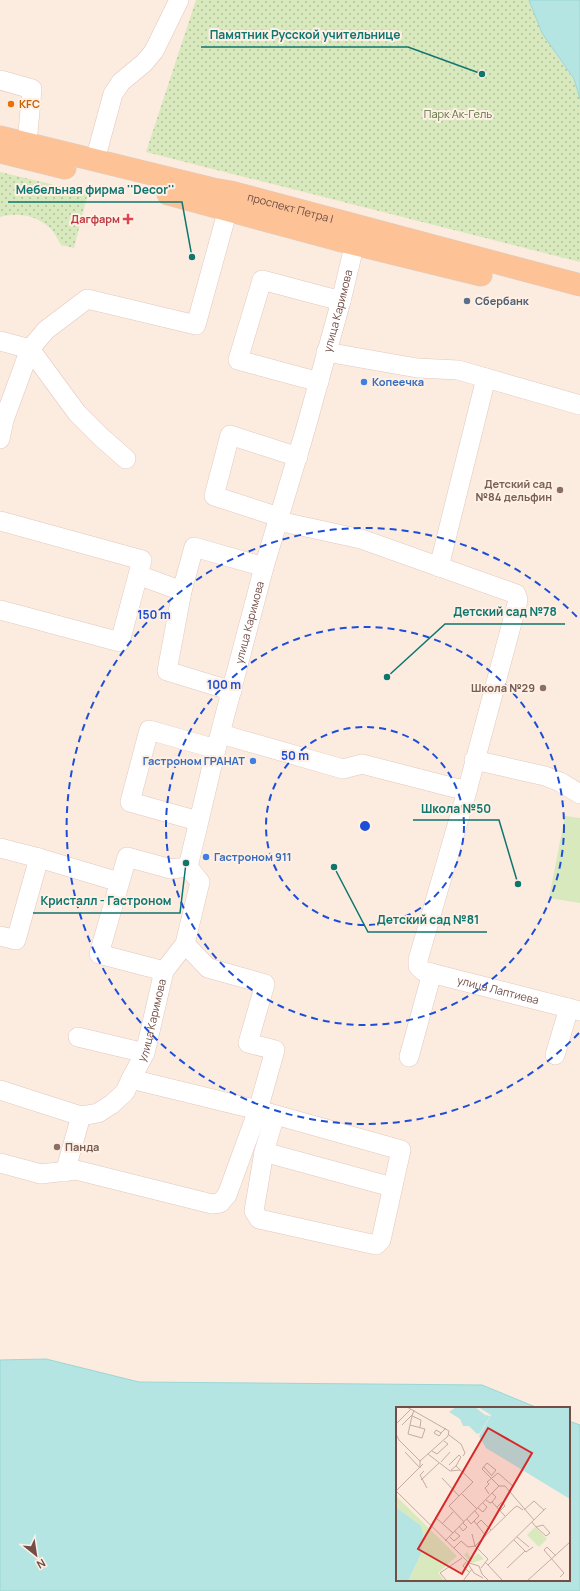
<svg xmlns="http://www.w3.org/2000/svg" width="580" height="1591" viewBox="0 0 580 1591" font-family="Manrope,sans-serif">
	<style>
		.green { fill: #d8e9be }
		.park { fill: url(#park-dots) }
		.water { fill: #b4e5e3; stroke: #9ad7d5 }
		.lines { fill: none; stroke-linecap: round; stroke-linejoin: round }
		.minor-casing { stroke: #e2c8be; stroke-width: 20 }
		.major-casing { stroke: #d8cdcb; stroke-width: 23 }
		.minor { stroke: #fff; stroke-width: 19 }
		.major { stroke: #fdc396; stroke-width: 22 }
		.ring { fill: none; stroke: #1d4ed8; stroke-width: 2; stroke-dasharray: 7 5 }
		.food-dot { fill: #e8710a; stroke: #fff0e5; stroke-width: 1.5 }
		.health-dot { fill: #e0444e; stroke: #fff0e5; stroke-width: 1.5 }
		.service-dot { fill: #5c6f8a; stroke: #fff0e5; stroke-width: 1.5 }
		.shop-dot { fill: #3f7fe0; stroke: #fff0e5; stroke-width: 1.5 }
		.education-dot { fill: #8d6e63; stroke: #fff0e5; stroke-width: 1.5 }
		.labels { text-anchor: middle; stroke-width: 4; stroke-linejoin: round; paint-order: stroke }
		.food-label { font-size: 11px; font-weight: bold; fill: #c56008; stroke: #fff0e5; text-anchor: start }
		.park-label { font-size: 11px; fill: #57733c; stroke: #fff0e5 }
		.street-label { font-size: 11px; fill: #724e47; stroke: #fff0e5 }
		.health-label { font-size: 11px; font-weight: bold; fill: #be3a42; stroke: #fff0e5; text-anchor: end }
		.service-label { font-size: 11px; font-weight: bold; fill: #4e5e75; stroke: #fff0e5; text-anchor: start }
		.shop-label { font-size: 11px; font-weight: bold; fill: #366cbe; stroke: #fff0e5; text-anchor: start }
		.education-label { font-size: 11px; font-weight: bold; fill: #785e54; stroke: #fff0e5; text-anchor: end }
		.inset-road { fill: none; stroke: #c5aca2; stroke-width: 1 }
		.view { fill: #d62828; fill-opacity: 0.15; stroke: #d62828; stroke-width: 2 }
		.inset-edge { fill: none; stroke: #724e47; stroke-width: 2 }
		.centre { fill: #1d4ed8; stroke: #fff0e5; stroke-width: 2 }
		.ring-label { font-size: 12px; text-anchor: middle; font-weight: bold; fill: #1d4ed8; stroke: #fff0e5; stroke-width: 4; stroke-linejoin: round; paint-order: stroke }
		.leader { fill: none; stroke: #0f766e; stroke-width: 1.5 }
		.callout-dot { fill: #0f766e; stroke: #fff0e5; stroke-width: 1.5 }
		.callout-label { font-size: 12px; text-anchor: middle; font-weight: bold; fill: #0f766e; stroke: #fff0e5; stroke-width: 4; stroke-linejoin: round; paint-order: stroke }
	</style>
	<defs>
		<pattern id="park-dots" width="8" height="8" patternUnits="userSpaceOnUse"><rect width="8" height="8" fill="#d8e9be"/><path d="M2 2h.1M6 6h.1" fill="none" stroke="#b4bf9c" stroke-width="1.8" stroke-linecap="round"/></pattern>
	</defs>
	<rect width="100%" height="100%" fill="#fcebdf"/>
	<path class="green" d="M 565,816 L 580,818 L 580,903 L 549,898 Z"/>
	<path class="park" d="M 196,0 L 529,0 L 542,33 L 574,80 L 580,99 L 580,262 L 146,152 Z
		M 0,172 L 88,193 L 74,248 L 61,245 C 58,240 55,233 51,229 C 37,215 18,212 0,217 Z"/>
	<path class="water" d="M 529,0 L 580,0 L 580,99 L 574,79 L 542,33 Z
		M 46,1359 L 139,1382 L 482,1385 L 538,1408 L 397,1408 L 397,1580 L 569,1580 L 569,1421 L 580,1425 L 580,1591 L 0,1591 L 0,1360 Z"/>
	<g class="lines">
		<g class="minor-casing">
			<g id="minor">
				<path d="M 0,80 L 32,89 L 27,143"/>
				<path d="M 95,160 L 113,94 L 121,82 L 144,63 L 154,51 L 179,0"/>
				<path d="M 0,341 L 30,349 L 77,413 L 101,437 L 126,459"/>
				<path d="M 326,352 L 417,368 L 458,370 L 580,405"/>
				<path d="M 319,382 L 238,360 L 262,280 L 341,301"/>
				<path d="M 0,439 L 4,420 L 30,349 L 46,330 L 87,299 L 196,325 L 228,209"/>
				<path d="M 279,517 L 214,496 L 230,435 L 298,457"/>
				<path d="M 0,521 L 142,560 L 120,642 L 0,610"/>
				<path id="s1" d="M 278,521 L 361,539 L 516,594 L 518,600 L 467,791 L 418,960 L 418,966 L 423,971 L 580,1011"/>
				<path d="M 439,567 L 486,378"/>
				<path d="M 138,575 L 182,591"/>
				<path d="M 232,691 L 167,671 L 182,591 L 194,547 L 264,567"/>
				<path d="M 221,734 L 343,769 L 362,764 L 467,791"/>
				<path d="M 474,760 L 545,776 L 560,782 L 580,794"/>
				<path d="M 198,821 L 130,802 L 149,730 L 216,749"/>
				<path d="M 0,848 L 39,858 L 119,882"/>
				<path d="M 0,936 L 16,940 L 39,858"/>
				<path d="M 164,971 L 99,954 L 127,857 L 171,869 L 188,867"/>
				<path d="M 78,1037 L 145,1053"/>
				<path d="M 555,1055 L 569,1008"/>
				<path d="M 409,1057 L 432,973"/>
				<path id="s2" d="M 131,1079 L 145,1053 L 164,971 L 185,944 L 200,882 L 188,867 L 216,749 L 264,567 L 305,431 L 341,301 L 358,230"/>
				<path d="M 0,1090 L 81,1116 L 98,1113 L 112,1104 L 125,1092 L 131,1079 L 258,1110 L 401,1150 L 381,1240 L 376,1245 L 259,1219 L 254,1211 L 264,1152"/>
				<path d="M 275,1115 L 264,1152 L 392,1187"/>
				<path d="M 0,1163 L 41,1174 L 76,1170 L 212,1204 L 220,1203 L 227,1195 L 258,1110 L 275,1050 L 248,1043 L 265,984 L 208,968 L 185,944"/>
				<path d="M 65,1172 L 81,1116"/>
			</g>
		</g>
		<g class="major-casing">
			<g id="major">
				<path id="s3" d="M 0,137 L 213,189 L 231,192 L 580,285"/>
				<path d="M 0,152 L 65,168"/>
				<path d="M 168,194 L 338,240 L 481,275"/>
			</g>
		</g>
		<use href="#minor" class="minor"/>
		<use href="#major" class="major"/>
	</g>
	<g class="ring">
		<circle cx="365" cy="826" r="99"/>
		<circle cx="365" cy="826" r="199"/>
		<path d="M579 1033A298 298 0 1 1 579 619"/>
	</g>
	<circle class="food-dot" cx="11" cy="104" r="4"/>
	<path class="health-dot" d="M126 213h4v4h4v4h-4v4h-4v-4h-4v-4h4z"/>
	<circle class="service-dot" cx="467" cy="301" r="4"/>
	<g class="shop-dot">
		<circle cx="364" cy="382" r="4"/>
		<circle cx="253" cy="761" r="4"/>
		<circle cx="206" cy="857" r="4"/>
	</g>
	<g class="education-dot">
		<circle cx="560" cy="490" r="4"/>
		<circle cx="543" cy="688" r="4"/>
		<circle cx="57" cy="1147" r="4"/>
	</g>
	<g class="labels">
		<g class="food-label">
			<text x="19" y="108">KFC</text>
		</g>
		<g class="park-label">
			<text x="458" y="118">Парк Ак-Гель</text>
		</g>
		<g class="street-label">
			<text dy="4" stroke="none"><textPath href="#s3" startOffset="299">проспект Петра I</textPath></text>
			<text dy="4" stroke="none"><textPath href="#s2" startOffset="807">улица Каримова</textPath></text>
			<text dy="4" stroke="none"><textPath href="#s2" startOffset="483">улица Каримова</textPath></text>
			<text dy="4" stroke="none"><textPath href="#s1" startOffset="720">улица Лаптиева</textPath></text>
			<text dy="4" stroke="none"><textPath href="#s2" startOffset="63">улица Каримова</textPath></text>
		</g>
		<g class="health-label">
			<text x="120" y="223">Дагфарм</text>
		</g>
		<g class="service-label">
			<text x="475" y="305">Сбербанк</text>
		</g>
		<g class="shop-label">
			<text x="372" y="386">Копеечка</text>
			<text x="245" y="765" text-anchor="end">Гастроном ГРАНАТ</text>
			<text x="214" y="861">Гастроном 911</text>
		</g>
		<g class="education-label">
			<text x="552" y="488">Детский сад<tspan x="552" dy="13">№84 дельфин</tspan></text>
			<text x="535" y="692">Школа №29</text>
			<text x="65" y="1151" text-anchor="start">Панда</text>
		</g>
	</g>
	<g transform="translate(396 1407)">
		<rect width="174" height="174" fill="#fcebdf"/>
		<path d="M 139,120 L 151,132 L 143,140 L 131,128 Z" fill="#d8e9be"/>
		<path d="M 0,89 L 61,149 L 42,166 L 49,174 L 12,174 L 25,147 L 27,128 L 22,117 L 0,100 ZM 71,145 L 74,150 L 78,150 L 82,146 L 88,152 L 76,156 L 68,148 Z" fill="#d8e9be"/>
		<path d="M 60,0 L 79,0 L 89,8 L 94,9 L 84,26 L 81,27 L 73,19 L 67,19 L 64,12 L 53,5 ZM 82,0 L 174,0 L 174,92 L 90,41 L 83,29 L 95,8 ZM 0,100 L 25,119 L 27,128 L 25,147 L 12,174 L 0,174 Z" fill="#b4e5e3"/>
		<path class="inset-road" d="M 11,0 L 53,24 L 52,29 L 24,54 L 24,61M 18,3 L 16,9 L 25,13 L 24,20M 0,17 L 15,2M 6,18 L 17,7M 14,18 L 29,22 L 26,31 L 12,27 L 16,9M 45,26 L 40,23 L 38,26 L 43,29 L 44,28 L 45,26 L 50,21M 0,27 L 3,33 L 24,54M 53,28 L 65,37 L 69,46 L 67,49M 36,44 L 41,47 L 52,37 L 48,34M 9,45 L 24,61M 32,47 L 54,64 L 64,63M 45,55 L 54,45M 53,58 L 63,48 L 65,50 L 60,59M 88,60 L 96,69M 55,63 L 60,59 L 77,75 L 53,99 L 68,115M 28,64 L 24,68 L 31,81M 96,68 L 100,63 L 91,56 L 86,62 L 103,79 L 109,79 L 138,113M 46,71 L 63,89M 25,73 L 43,56M 0,84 L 27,57M 0,84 L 73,156 L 83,159 L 86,167 L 93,174M 65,86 L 81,102M 93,87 L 89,81 L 93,77 L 91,75 L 102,66 L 118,80M 90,93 L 94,96 L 96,95 L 109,109M 96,95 L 100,90 L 96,86M 101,100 L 106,95 L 109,99 L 104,104M 82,101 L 87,105 L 91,100 L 87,96M 128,103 L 138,94 L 148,103M 39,110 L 57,126M 71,112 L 75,117 L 83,109 L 79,104M 78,114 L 90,129M 136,115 L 140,120 L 150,129 L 154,126 L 147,118 L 140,120M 46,117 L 57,105M 81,117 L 85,113 L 95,123M 63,119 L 67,124 L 71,120 L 67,116M 76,127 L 79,139 L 92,152 L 85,161M 53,129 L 58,134 L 64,129 L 58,124M 121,130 L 133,140M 118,133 L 130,145 L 137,140M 49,134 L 103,79M 58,141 L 65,134 L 72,140 L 79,139 L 118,101 L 121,99 L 127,103M 160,149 L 151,140 L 148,143 L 168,166 L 164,170M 70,155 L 67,159 L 73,165M 89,155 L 92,158 L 150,101M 72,157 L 78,166 L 87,171M 92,158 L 107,174M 111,161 L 129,144M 51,174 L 44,166 L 66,151M 67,174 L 76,162M 131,174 L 174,135"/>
		<path class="view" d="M 92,21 L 136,46 L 66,167 L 22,142 Z"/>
		<rect width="174" height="174" class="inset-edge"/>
	</g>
	<circle cx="365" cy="826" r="6" class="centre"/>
	<g class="ring-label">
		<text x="154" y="619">150 m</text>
		<text x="224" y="689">100 m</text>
		<text x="295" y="760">50 m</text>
	</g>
	<path class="leader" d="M482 74L408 47H201M192 257L182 202H8M387 677L445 624H565M518 884L499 820H413M186 863L180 913H33M334 867L368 932H487"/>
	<g class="callout-dot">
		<circle cx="482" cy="74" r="4"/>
		<circle cx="192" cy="257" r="4"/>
		<circle cx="387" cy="677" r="4"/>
		<circle cx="518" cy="884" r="4"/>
		<circle cx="186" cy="863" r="4"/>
		<circle cx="334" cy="867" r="4"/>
	</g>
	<g class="callout-label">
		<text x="305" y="39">Памятник Русской учительнице</text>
		<text x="95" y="194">Мебельная фирма ''Decor''</text>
		<text x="505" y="616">Детский сад №78</text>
		<text x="456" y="813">Школа №50</text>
		<text x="106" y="905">Кристалл - Гастроном</text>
		<text x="428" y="924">Детский сад №81</text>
	</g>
	<g transform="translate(36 1555) rotate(150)" stroke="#fff0e5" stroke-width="3" paint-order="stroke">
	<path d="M0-3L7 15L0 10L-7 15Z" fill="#724e47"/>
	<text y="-6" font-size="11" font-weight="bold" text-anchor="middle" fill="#724e47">N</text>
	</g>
</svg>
